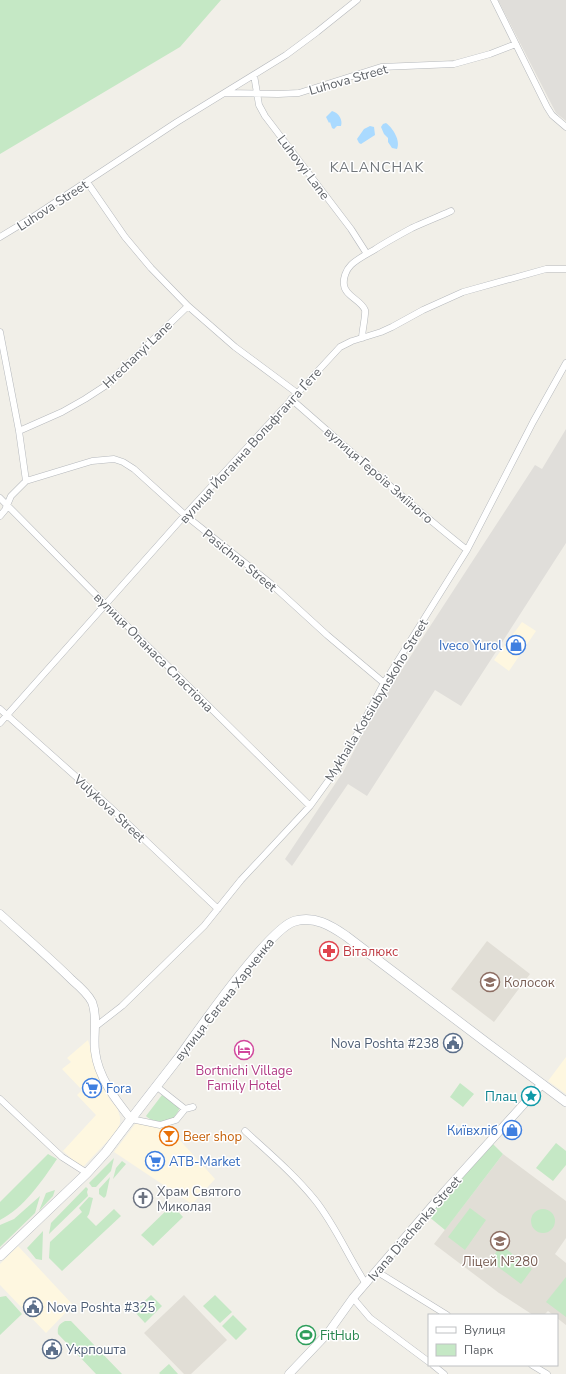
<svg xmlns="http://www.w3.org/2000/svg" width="566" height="1374" viewBox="0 0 566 1374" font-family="'Nunito Sans',sans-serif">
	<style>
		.commercial { fill: #fef7e0 }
		.industrial { fill: #e0deda }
		.education { fill: #e1ded6 }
		.green { fill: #c5e8c5 }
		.water { fill: #aadaff }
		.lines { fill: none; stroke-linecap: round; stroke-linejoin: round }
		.minor-casing { stroke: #b5b8bc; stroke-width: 7 }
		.tertiary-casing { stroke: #b5b8bc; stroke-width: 9 }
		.secondary-casing { stroke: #b6babf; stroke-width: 10 }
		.minor { stroke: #fff; stroke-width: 6 }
		.tertiary { stroke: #fff; stroke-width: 8 }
		.secondary { stroke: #fff; stroke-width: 9 }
		.labels { text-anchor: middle; stroke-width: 3; stroke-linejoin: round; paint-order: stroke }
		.street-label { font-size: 13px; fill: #5f6368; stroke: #fff }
		.shop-label { font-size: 13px; fill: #366cbe; stroke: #fff; text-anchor: end }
		.health-label { font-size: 13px; fill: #be3a42; stroke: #fff; text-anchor: start }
		.education-label { font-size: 13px; fill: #785e54; stroke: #fff; text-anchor: start }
		.service-label { font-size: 13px; fill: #4e5e75; stroke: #fff; text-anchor: start }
		.hotel-label { font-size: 13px; fill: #b23c85; stroke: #fff }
		.culture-label { font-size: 13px; fill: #0d838f; stroke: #fff; text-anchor: end }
		.food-label { font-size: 13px; fill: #c56008; stroke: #fff; text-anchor: start }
		.worship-label { font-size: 13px; fill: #5b616d; stroke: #fff; text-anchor: start }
		.leisure-label { font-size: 13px; fill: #27864d; stroke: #fff; text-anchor: start }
		.neighbourhood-label { font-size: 14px; letter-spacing: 1px; fill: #70757a; stroke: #fff }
	</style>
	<rect width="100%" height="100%" fill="#f1efe8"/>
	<path class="commercial" d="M 522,622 L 536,631 L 509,671 L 494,660 Z
		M 88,1040 L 100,1079 L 110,1100 L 117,1107 L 120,1117 L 120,1123 L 117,1131 L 82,1168 L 63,1151 L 96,1115 L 77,1095 L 82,1090 L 62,1069 L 71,1062 L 67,1058 Z
		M 566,1057 L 566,1094 L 548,1081 Z
		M 136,1123 L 160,1128 L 167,1126 L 215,1179 L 192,1204 L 114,1152 Z
		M 18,1246 L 73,1305 L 46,1333 L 0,1285 L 0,1264 Z"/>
	<path class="industrial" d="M 498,0 L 566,0 L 566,121 L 556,113 Z
		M 566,429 L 566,543 L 461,706 L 435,690 L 367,796 L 348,784 L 292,866 L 285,859 L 343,772 L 373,714 L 535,465 L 542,469 Z"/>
	<path class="education" d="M 487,941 L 530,974 L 494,1022 L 451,989 Z
		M 503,1154 L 566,1201 L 566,1238 L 555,1254 L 566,1263 L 566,1325 L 557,1318 L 557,1315 L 553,1315 L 548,1311 L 544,1315 L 533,1315 L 499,1293 L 434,1244 Z
		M 184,1295 L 227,1340 L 191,1374 L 184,1374 L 144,1333 Z"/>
	<path class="green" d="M 0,0 L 221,0 L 180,47 L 0,154 Z
		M 460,1083 L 474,1094 L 463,1107 L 450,1097 Z
		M 162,1095 L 180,1108 C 178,1111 177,1114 174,1117 C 167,1123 152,1123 146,1116 Z
		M 556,1143 L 566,1151 L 566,1165 L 553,1181 L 536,1168 Z
		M 493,1144 L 503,1154 L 445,1230 L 428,1216 Z
		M 48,1154 L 57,1159 C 42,1181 24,1208 0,1220 L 0,1202 Z
		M 114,1158 L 111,1171 L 96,1187 L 92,1187 L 89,1183 Z
		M 122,1161 L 126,1164 L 113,1179 L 116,1168 Z
		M 110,1177 L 106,1196 L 104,1198 L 99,1194 L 99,1189 Z
		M 86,1187 L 88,1189 L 87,1192 L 88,1196 L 49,1234 L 51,1223 Z
		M 55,1190 L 53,1196 L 39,1211 L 46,1193 Z
		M 40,1196 L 35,1213 L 0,1247 L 0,1225 L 14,1219 Z
		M 89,1197 L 93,1198 L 89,1214 L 87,1217 L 96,1226 L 114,1209 L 121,1216 L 62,1271 L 49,1258 L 50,1242 L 82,1212 L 79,1208 Z
		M 172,1205 L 183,1217 L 153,1246 L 141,1235 Z
		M 470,1208 L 486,1220 L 465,1250 L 448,1237 Z
		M531 1221a12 12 0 1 1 24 0a12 12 0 1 1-24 0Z
		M 43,1231 L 42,1260 L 36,1259 L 27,1248 Z
		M 501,1245 L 532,1269 L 521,1284 L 490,1261 Z
		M 566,1277 L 566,1317 L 546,1302 Z
		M 151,1295 L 162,1306 L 145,1323 L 134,1311 Z
		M 215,1295 L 232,1312 L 220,1323 L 203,1306 Z
		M 6,1296 L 22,1314 L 0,1335 L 0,1297 Z
		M 233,1315 L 247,1329 L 236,1340 L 222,1326 Z
		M 65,1321 L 71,1321 L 122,1374 L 96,1374 L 58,1334 C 57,1327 59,1324 65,1321 Z
		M 169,1364 L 178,1374 L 160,1374 L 159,1373 Z"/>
	<path class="water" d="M 332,111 C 339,113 343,120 341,126 L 337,126 L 334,129 L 332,128 L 330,122 L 329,123 L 326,117 Z
		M 386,123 C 393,128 401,141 397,149 L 392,148 L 388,142 L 388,138 L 384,134 L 381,127 L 383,124 Z
		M 370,126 L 374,127 L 375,135 L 361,144 L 359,143 L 357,139 L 364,129 Z"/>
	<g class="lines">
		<g class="minor-casing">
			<path id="minor" d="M 494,0 L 547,107 L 552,115 L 566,127
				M 254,75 L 259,105 L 265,116 L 351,229 L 367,254
				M 225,93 L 278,94 L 299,93 L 381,67 L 454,64 L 490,54 L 516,44
				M 87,182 L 125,237 L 151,268 L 188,306 L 235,347 L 297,393
				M 0,237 L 33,217 L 177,122 L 286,55 L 317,32 L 357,0
				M 0,332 L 19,431 L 26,481
				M 362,338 C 362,331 366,315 365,310 C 361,300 345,296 344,285 C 343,278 346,270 351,265 C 357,259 367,254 374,250 C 386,242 399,235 412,228 C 425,222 438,217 451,211
				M 291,399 C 350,450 406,502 467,550
				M 19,431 L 62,412 L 85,399 L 105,386 L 188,306
				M 0,498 L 106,605 L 310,806
				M 0,516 L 5,510 L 11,496 L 26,481 L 92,461 L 114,459 L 123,462 L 134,469 L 185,515 L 270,583 L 327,635 L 384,683
				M 0,709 L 110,807 L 218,909
				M 0,723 L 185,515 L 340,347 L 352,341 L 381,332 L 392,327 L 423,310 L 463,292 L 546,269 L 566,269
				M 95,1027 L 122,1006 L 204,926 L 241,880 L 310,806 L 344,759 L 384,683 L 467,550 L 533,422 L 566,363
				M 156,1086 L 185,1109 L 193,1107
				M 0,1099 L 62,1157 L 87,1173
				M 131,1119 L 160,1125 L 176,1120 L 185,1109
				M 245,1131 C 269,1153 294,1174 315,1200 C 335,1225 348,1256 366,1284
				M 376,1271 L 447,1315
				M 353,1298 L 370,1318 L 429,1362
				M 433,1365 L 444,1374
				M 532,1365 L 547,1374"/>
		</g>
		<g class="tertiary-casing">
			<path id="tertiary" d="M 0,914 C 24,936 49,957 72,980 C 79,986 88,994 92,1002 C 98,1017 93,1035 95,1051 C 98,1077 115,1099 131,1119
				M 289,1374 L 328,1333 L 353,1298 L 445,1191 L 542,1084"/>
		</g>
		<g class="secondary-casing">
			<path id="secondary" d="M 0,1256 L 87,1173 L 106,1152 C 130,1120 155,1088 180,1056 C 198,1031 270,927 295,921 C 315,916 330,925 346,936 L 487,1043 L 566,1102"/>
		</g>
		<use href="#minor" class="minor"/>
		<use href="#tertiary" class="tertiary"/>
		<use href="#secondary" class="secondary"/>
	</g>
	<defs>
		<g id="shop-ring" transform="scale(1)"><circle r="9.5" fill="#fff" stroke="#3f7fe0" stroke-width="1.5"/><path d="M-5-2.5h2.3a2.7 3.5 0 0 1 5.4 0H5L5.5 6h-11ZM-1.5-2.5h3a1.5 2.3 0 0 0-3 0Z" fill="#3f7fe0"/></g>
		<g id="pharmacy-ring" transform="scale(1)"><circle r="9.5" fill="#fff" stroke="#e0444e" stroke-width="1.5"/><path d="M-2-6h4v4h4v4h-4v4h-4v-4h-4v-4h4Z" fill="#e0444e"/></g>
		<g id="school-ring" transform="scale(1)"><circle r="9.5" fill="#fff" stroke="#8d6e63" stroke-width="1.5"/><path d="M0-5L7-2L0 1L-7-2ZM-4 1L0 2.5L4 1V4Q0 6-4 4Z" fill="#8d6e63"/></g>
		<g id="civic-ring" transform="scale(1)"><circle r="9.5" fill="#fff" stroke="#5c6f8a" stroke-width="1.5"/><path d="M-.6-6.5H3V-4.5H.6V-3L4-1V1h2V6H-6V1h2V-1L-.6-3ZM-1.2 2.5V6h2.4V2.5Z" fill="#5c6f8a"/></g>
		<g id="hotel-ring" transform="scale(1)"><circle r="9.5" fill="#fff" stroke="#d1479c" stroke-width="1.5"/><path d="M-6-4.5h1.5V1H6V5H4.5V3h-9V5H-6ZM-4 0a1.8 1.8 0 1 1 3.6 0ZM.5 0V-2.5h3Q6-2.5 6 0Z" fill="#d1479c"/></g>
		<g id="supermarket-ring" transform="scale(1)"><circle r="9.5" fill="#fff" stroke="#3f7fe0" stroke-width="1.5"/><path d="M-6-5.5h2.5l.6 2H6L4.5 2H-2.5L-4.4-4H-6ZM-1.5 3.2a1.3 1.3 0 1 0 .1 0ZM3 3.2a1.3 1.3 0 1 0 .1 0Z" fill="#3f7fe0"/></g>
		<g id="sight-ring" transform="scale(1)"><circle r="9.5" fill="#fff" stroke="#0f9aa8" stroke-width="1.5"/><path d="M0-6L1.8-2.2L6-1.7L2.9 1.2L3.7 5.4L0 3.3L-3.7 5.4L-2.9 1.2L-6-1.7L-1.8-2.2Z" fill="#0f9aa8"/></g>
		<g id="bar-ring" transform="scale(1)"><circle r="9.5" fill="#fff" stroke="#e8710a" stroke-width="1.5"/><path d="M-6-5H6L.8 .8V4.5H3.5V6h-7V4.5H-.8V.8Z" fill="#e8710a"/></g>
		<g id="church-ring" transform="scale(1)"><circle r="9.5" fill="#fff" stroke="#6b7280" stroke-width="1.5"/><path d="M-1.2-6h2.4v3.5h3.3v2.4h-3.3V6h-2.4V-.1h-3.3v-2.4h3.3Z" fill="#6b7280"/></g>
		<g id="stadium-ring" transform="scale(1)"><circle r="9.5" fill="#fff" stroke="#2e9e5b" stroke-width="1.5"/><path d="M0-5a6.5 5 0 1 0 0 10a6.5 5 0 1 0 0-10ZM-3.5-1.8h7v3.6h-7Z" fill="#2e9e5b"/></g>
	</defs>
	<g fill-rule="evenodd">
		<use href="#shop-ring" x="516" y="645"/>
		<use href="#pharmacy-ring" x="329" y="951"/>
		<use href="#school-ring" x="490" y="982"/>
		<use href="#civic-ring" x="453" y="1043"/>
		<use href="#hotel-ring" x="244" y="1050"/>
		<use href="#supermarket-ring" x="92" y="1088"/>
		<use href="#sight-ring" x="531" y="1096"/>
		<use href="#shop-ring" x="512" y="1130"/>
		<use href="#bar-ring" x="169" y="1136"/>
		<use href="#supermarket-ring" x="155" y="1161"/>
		<use href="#church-ring" x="143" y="1198"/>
		<use href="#school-ring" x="500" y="1241"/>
		<use href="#civic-ring" x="33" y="1307"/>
		<use href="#stadium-ring" x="306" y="1335"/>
		<use href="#civic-ring" x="52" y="1349"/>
	</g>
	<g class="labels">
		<g class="street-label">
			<text transform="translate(348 79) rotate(-16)" y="5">Luhova Street</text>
			<text transform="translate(304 167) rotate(53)" y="5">Luhovyi Lane</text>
			<text transform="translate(52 205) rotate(-33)" y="5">Luhova Street</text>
			<text transform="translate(137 354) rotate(-44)" y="5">Hrechanyi Lane</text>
			<text transform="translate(250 445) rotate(-48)" y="5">вулиця Йоганна Вольфганга Ґете</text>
			<text transform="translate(379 475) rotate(41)" y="5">вулиця Героїв Зміїного</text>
			<text transform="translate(240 560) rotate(39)" y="5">Pasichna Street</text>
			<text transform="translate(154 652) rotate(45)" y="5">вулиця Опанаса Сластіона</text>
			<text transform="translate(376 700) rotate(-59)" y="5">Mykhaila Kotsiubynskoho Street</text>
			<text transform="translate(110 808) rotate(43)" y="5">Vulykova Street</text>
			<text transform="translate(224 999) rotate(-52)" y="5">вулиця Євгена Харченка</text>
			<text transform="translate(414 1228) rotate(-49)" y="5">Ivana Diachenka Street</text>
		</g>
		<g class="shop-label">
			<text x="502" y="650">Iveco Yurol</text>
			<text x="106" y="1093" text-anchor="start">Fora</text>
			<text x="498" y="1135">Київхліб</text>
			<text x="169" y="1166" text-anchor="start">ATB-Market</text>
		</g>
		<g class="health-label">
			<text x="343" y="956">Віталюкс</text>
		</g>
		<g class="education-label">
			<text x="504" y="987">Колосок</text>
			<text x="500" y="1266" text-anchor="middle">Ліцей №280</text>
		</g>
		<g class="service-label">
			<text x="439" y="1048" text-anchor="end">Nova Poshta #238</text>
			<text x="47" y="1312">Nova Poshta #325</text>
			<text x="66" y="1354">Укрпошта</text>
		</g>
		<g class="hotel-label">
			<text x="244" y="1075">Bortnichi Village<tspan x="244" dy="15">Family Hotel</tspan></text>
		</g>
		<g class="culture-label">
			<text x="517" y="1101">Плац</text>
		</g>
		<g class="food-label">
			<text x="183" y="1141">Beer shop</text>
		</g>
		<g class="worship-label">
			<text x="157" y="1196">Храм Святого<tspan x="157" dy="15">Миколая</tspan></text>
		</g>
		<g class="leisure-label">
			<text x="320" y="1340">FitHub</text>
		</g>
		<g class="neighbourhood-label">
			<text x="377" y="172">KALANCHAK</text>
		</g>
	</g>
	<rect x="428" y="1314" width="130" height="52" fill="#ffffff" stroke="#bfc1c3"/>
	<rect x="436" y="1327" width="20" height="6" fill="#ffffff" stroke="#bfc1c3"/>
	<text x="464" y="1334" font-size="12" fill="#5f6368">Вулиця</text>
	<rect x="436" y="1344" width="20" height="12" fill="#c5e8c5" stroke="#bfc1c3"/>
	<text x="464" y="1354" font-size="12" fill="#5f6368">Парк</text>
</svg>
